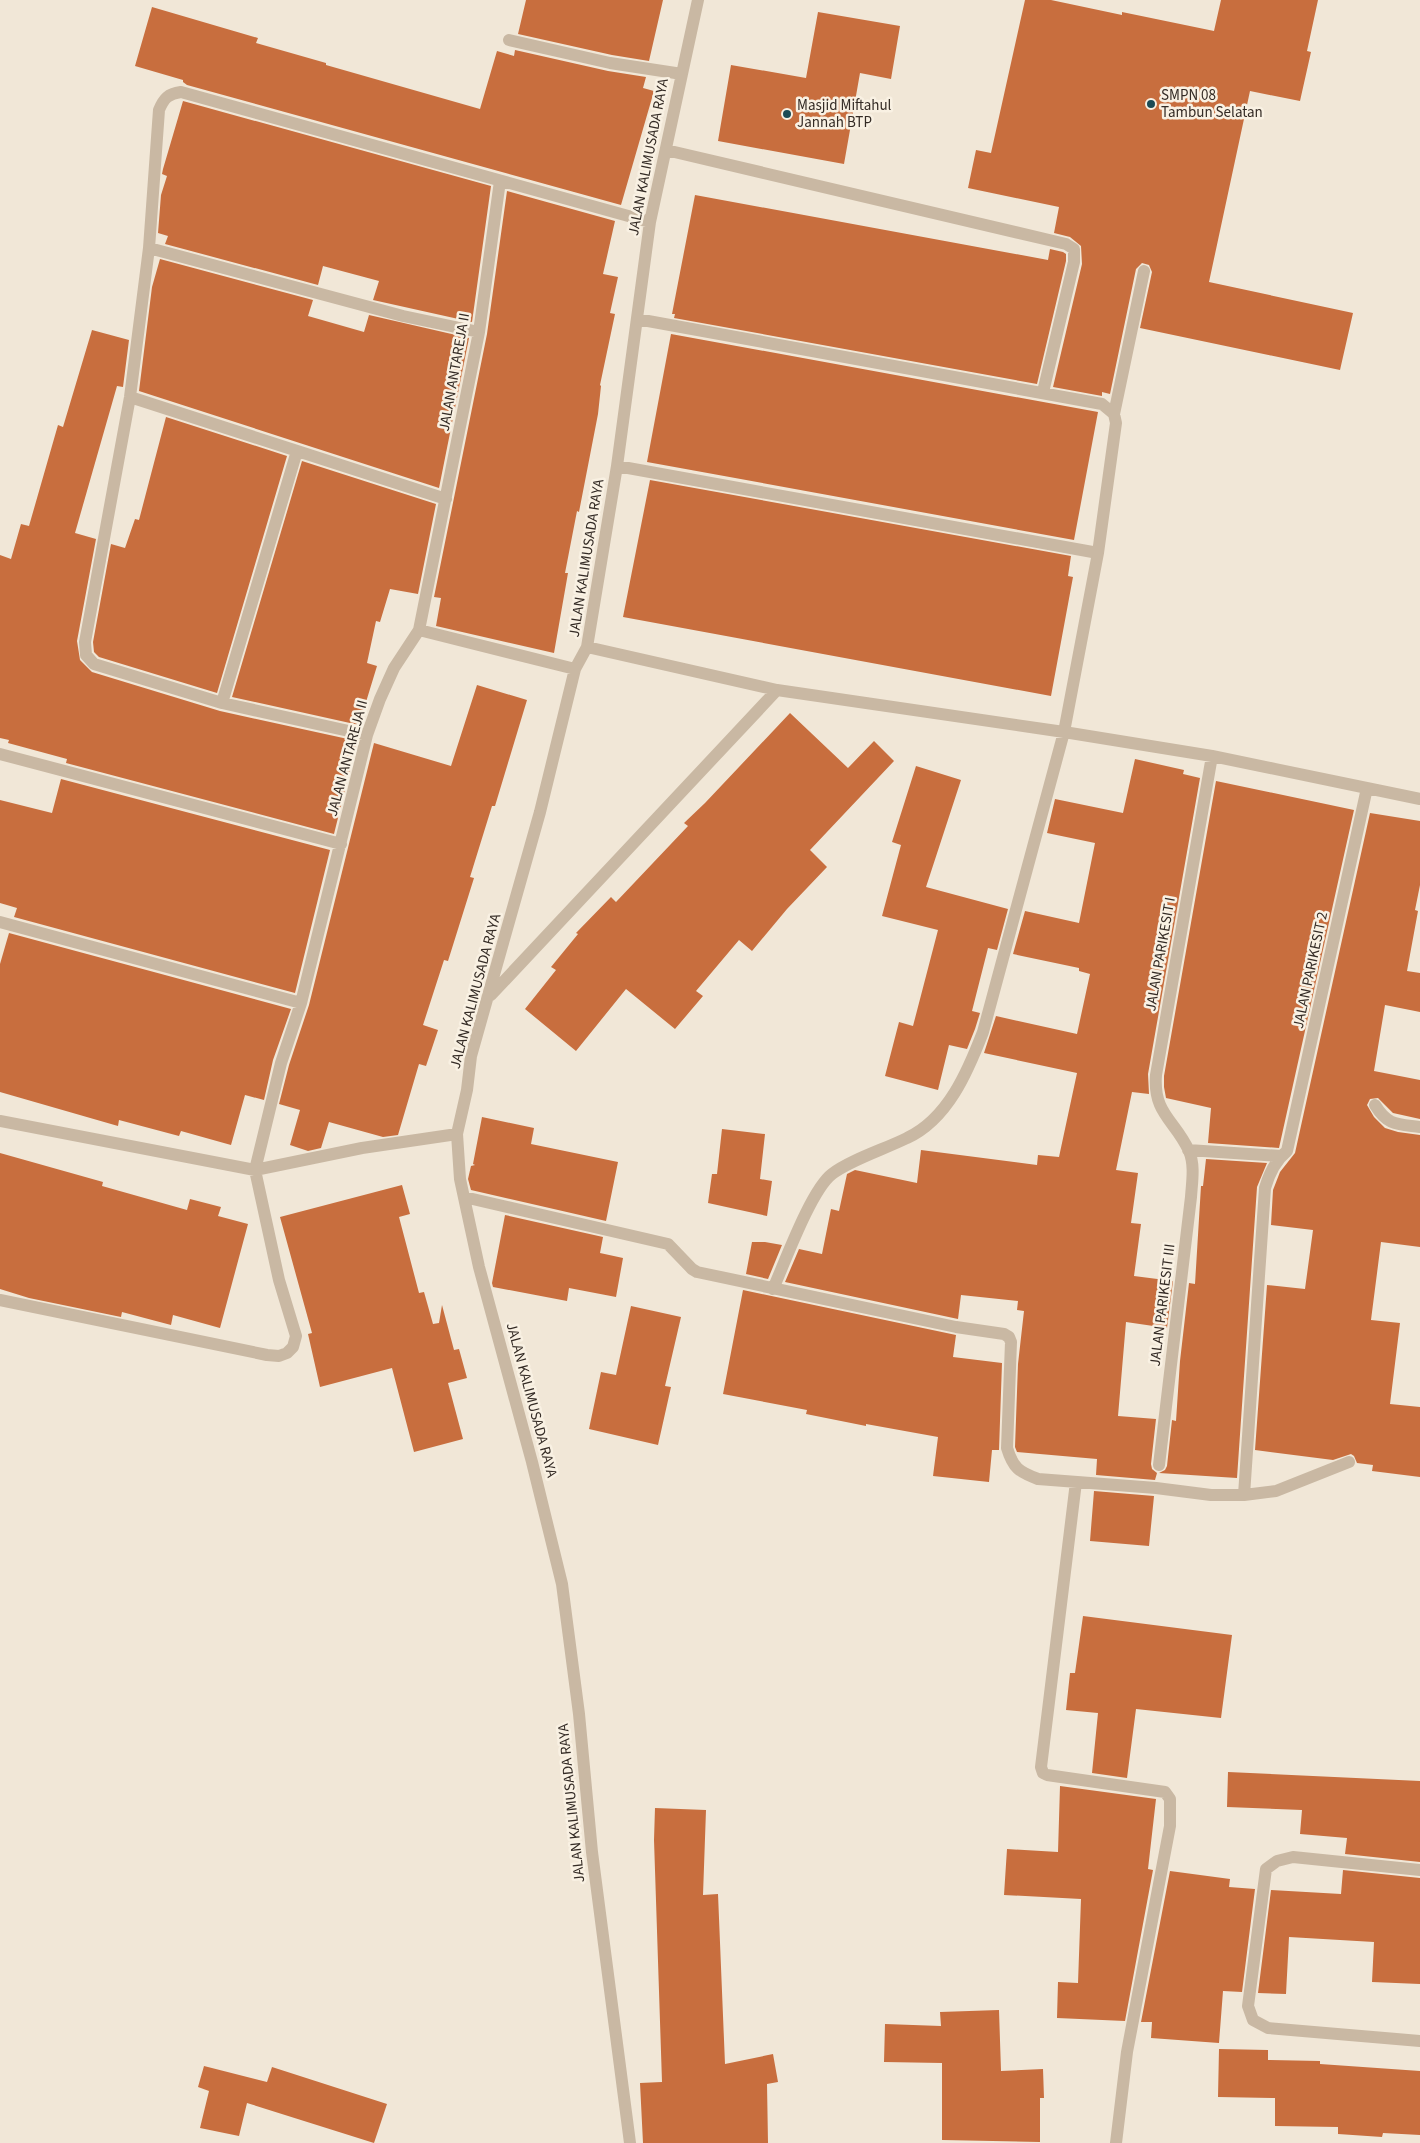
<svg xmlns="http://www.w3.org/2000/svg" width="1420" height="2143" viewBox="0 0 1420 2143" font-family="'Source Sans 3',sans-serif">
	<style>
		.building { fill: #c86e3e }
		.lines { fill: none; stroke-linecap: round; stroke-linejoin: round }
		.minor { stroke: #c9b8a3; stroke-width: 12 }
		.poi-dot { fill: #1b4b55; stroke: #f9f1e3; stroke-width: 2 }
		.labels { text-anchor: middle; stroke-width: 5; stroke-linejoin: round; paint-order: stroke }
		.poi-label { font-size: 15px; fill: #342b25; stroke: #f9f1e3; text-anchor: start }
		.street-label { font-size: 15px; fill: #342b25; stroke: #f9f1e3 }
	</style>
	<rect width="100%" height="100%" fill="#f1e7d7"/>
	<path class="building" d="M 526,0 L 663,0 L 649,61 L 612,55 L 518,34 Z
		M 1025,0 L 1051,0 L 1122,15 L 1122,12 L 1214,31 L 1221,0 L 1318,0 L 1307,51 L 1311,52 L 1300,101 L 1250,91 L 1209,282 L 1353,313 L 1340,370 L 1140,328 L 1152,272 L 1149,265 L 1142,263 L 1136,269 L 1110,394 L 1102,392 L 1102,396 L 1053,387 L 1082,264 L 1081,246 L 1070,237 L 1054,233 L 1059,207 L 968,188 L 976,150 L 991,153 Z
		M 152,7 L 258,38 L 256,43 L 326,63 L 326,65 L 480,109 L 497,51 L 514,56 L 515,50 L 608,71 L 646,77 L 643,88 L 654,91 L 621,205 L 187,85 L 183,82 L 183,80 L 135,66 Z
		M 818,12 L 900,26 L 891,79 L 860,73 L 844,164 L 718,141 L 731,65 L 806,78 Z
		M 183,101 L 491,186 L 472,322 L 373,300 L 379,281 L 323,266 L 318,285 L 165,244 L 168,236 L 158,233 L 161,195 L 167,176 L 162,174 L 163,169 Z
		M 507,191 L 615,221 L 603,274 L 618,277 L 610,313 L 615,314 L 600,385 L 601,386 L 598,414 L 579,512 L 577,511 L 565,573 L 568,573 L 554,653 L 436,626 L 441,598 L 434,597 L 487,334 Z
		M 695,195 L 1048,260 L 1050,249 L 1063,252 L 1066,254 L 1066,261 L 1037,384 L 674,318 L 675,314 L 672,314 Z
		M 160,259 L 313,300 L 308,316 L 364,332 L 369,315 L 469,338 L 439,488 L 139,391 L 152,287 Z
		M 92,330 L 129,340 L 123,387 L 117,386 L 75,533 L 96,539 L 77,641 L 80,660 L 92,672 L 220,711 L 357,741 L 334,834 L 66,763 L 67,759 L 8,743 L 9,740 L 0,738 L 0,555 L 11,559 L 21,524 L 29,526 L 58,425 L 63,427 Z
		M 671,334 L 1098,412 L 1074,540 L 647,462 Z
		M 166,417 L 287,456 L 217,693 L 99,657 L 94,652 L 93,642 L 111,544 L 125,548 L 135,519 L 139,520 Z
		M 302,461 L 436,504 L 418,594 L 390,589 L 380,622 L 376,621 L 367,663 L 377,666 L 359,725 L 232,697 Z
		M 650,480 L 1071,556 L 1068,576 L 1073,577 L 1051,696 L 623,617 Z
		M 477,685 L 527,700 L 495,806 L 492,806 L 470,877 L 474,878 L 448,961 L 444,960 L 423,1025 L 438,1030 L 426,1066 L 419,1064 L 398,1135 L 383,1137 L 329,1122 L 321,1148 L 308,1151 L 290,1145 L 300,1110 L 279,1104 L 289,1065 L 309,1005 L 374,743 L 451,766 Z
		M 790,713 L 848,768 L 874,741 L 894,761 L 810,850 L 827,867 L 787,909 L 752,951 L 739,940 L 696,991 L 703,996 L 675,1029 L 626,989 L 576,1051 L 525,1009 L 556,970 L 551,967 L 578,934 L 576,933 L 611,897 L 616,902 L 688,826 L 684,823 L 705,803 Z
		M 1135,759 L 1184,770 L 1183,774 L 1200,778 L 1148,1074 L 1149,1094 L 1132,1092 L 1116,1170 L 1138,1173 L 1131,1223 L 1141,1224 L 1134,1276 L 1173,1281 L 1167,1328 L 1126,1322 L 1118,1416 L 1156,1419 L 1151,1464 L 1152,1469 L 1157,1473 L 1155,1480 L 1096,1475 L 1097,1459 L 1017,1452 L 1015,1447 L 1018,1364 L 1024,1311 L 1017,1310 L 1018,1301 L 961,1295 L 958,1319 L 785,1282 L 799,1249 L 822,1254 L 831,1209 L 839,1211 L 847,1174 L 855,1170 L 917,1183 L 921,1150 L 1037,1165 L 1038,1155 L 1059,1157 L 1077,1073 L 984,1053 L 996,1016 L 1077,1034 L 1090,974 L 1079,971 L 1079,968 L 1013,954 L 1025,911 L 1079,923 L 1095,843 L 1047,833 L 1055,799 L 1123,813 Z
		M 916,766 L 961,780 L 926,887 L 1008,909 L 997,950 L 988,948 L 972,1011 L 980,1013 L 975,1029 L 967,1049 L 949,1045 L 938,1090 L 885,1076 L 899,1022 L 913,1026 L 938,930 L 882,916 L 901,845 L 892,842 Z
		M 61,779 L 330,850 L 295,993 L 14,917 L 17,908 L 0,903 L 0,800 L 52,813 Z
		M 1216,781 L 1354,810 L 1279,1148 L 1208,1143 L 1211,1108 L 1166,1098 L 1164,1087 L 1164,1076 Z
		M 1370,813 L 1420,821 L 1420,885 L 1415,910 L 1418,911 L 1407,971 L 1420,973 L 1420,1012 L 1385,1005 L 1374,1071 L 1420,1080 L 1420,1119 L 1393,1113 L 1378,1098 L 1370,1099 L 1367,1105 L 1374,1117 L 1385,1128 L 1398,1132 L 1420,1135 L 1420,1247 L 1381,1242 L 1371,1320 L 1400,1323 L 1390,1404 L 1420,1407 L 1420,1477 L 1372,1471 L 1373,1465 L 1357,1463 L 1354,1456 L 1351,1454 L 1333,1460 L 1255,1450 L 1267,1285 L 1305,1289 L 1313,1230 L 1271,1225 L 1273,1190 L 1280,1172 L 1295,1153 Z
		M 9,933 L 291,1009 L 273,1060 L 264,1100 L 245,1095 L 231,1145 L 181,1131 L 179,1136 L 119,1120 L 118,1126 L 0,1092 L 0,964 Z
		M 482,1117 L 534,1128 L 531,1144 L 618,1162 L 606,1221 L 471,1190 L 468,1179 L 471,1166 L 475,1165 L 473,1164 Z
		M 722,1129 L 765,1134 L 760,1179 L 772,1181 L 767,1216 L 708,1203 L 712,1174 L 717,1174 Z
		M 0,1153 L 103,1182 L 102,1186 L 187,1210 L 190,1199 L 221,1207 L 218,1216 L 248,1224 L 220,1328 L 173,1315 L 171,1325 L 122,1312 L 121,1317 L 29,1298 L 0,1289 Z
		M 1206,1159 L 1267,1163 L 1257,1187 L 1237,1478 L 1159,1473 L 1165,1470 L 1167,1466 L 1172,1420 L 1176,1421 L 1180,1361 L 1189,1283 L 1195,1284 L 1201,1186 L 1203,1186 Z
		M 402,1185 L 410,1214 L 399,1217 L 419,1293 L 424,1292 L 433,1324 L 439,1323 L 442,1305 L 454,1350 L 459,1349 L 467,1378 L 448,1383 L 463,1439 L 414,1452 L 392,1368 L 320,1387 L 308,1334 L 312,1333 L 280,1217 Z
		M 505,1215 L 603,1237 L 600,1253 L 623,1258 L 616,1297 L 569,1288 L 567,1301 L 493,1287 L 492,1283 Z
		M 752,1242 L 765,1242 L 782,1245 L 768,1279 L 746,1274 Z
		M 743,1290 L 956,1335 L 953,1357 L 1002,1363 L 999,1450 L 992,1450 L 989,1482 L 933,1476 L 938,1437 L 866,1424 L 866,1426 L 806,1414 L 807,1410 L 723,1394 Z
		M 631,1306 L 681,1317 L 665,1386 L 671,1387 L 658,1445 L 589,1429 L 601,1372 L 616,1375 Z
		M 1094,1491 L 1154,1496 L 1149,1546 L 1090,1541 Z
		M 1083,1616 L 1232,1635 L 1221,1718 L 1136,1709 L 1127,1778 L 1092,1773 L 1098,1713 L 1066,1710 L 1070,1673 L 1075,1673 Z
		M 1228,1772 L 1420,1781 L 1420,1862 L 1345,1854 L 1347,1838 L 1300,1834 L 1302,1810 L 1227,1807 Z
		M 1060,1786 L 1156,1799 L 1148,1869 L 1153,1870 L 1125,2021 L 1057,2018 L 1058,1982 L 1078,1983 L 1081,1899 L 1004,1895 L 1007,1849 L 1058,1852 Z
		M 655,1808 L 706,1810 L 703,1895 L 718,1894 L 725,2064 L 773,2054 L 778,2082 L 767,2084 L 768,2143 L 643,2143 L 640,2083 L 662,2082 L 654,1840 Z
		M 1343,1870 L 1420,1878 L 1420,1984 L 1372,1982 L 1374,1942 L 1289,1937 L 1286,1994 L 1258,1993 L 1271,1890 L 1341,1894 Z
		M 1170,1871 L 1230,1879 L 1229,1887 L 1255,1889 L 1242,1992 L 1223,1991 L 1219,2043 L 1151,2038 L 1152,2022 L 1141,2022 Z
		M 999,2010 L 1001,2071 L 1043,2069 L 1044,2098 L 1040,2098 L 1040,2142 L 942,2140 L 942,2063 L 884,2062 L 885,2024 L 941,2026 L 940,2012 Z
		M 1219,2049 L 1268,2050 L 1268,2060 L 1320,2061 L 1320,2064 L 1420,2071 L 1420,2135 L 1383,2133 L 1382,2137 L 1338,2134 L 1338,2127 L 1275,2126 L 1275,2098 L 1218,2097 Z
		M 204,2066 L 267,2082 L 272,2067 L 387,2104 L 374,2143 L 247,2103 L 239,2136 L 200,2128 L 209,2091 L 198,2087 Z"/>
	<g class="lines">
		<path class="minor" d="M 509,40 L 610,63 L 682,74
			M 666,150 L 1066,244 L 1074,249 L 1074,262 L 1043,392
			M 149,248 L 403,316 L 479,332
			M 637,319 L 1102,404 L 1114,414 L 1116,423 L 1098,553 L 1064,732 L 983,1032 C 968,1071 948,1119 907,1138 C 885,1149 850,1160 832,1174 C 811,1190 785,1262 773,1289
			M 130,397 L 446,499
			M 1114,414 L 1144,271
			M 617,466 L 1098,553
			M 419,630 L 575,669
			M 587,647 L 777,690 L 1064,732 L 1212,756 L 1420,799
			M 222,703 L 297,451
			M 367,735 L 222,703 L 94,664 L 86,655 L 85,642 L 130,397 L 149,248 L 159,110 C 164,98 168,94 181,92 L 650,222
			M 0,754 L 341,844
			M 0,922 L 301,1003
			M 491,995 L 777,690
			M 1375,1105 C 1388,1126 1397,1124 1420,1127
			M 0,1121 L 255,1170 L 362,1148 L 457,1134
			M 1188,1150 L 1281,1156
			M 464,1197 L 668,1244 L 692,1269 L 697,1272 L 956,1327 L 1004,1334 L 1009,1337 L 1011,1342 L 1007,1448 C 1013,1468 1019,1472 1038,1479 L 1156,1488 L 1211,1495 L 1244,1495 L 1276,1491 L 1349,1462
			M 0,1300 L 267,1355 L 279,1356 L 287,1353 L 293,1347 L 296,1336 L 279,1280 L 255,1170 L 281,1063 L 301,1003 L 367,735 L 380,699 L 394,668 L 419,630 L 479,332 L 500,181
			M 1159,1465 L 1191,1197 C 1192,1182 1195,1165 1189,1151 C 1175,1120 1153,1114 1156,1075 L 1212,756
			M 1076,1482 L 1041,1767 L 1043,1773 L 1047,1775 L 1165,1792 L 1170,1799 L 1170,1826 L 1127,2052 L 1116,2143
			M 1244,1495 L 1265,1188 C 1269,1174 1276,1160 1287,1151 L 1367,788
			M 1420,1870 L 1293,1857 L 1277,1861 L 1266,1869 L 1248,2006 L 1253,2020 L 1268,2028 L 1420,2041
			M 630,2143 L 592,1852 L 579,1714 L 562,1584 L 532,1462 L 479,1267 L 460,1179 L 457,1134 L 467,1090 L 471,1056 L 540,812 L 575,669 L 587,647 L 617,466 L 650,222 L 698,0"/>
	</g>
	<g class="poi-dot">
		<circle cx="1151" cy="104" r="5"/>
		<circle cx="787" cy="114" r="5"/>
	</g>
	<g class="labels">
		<g class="poi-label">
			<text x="1161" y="100">SMPN 08<tspan x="1161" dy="17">Tambun Selatan</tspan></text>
			<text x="797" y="110">Masjid Miftahul<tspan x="797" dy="17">Jannah BTP</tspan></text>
		</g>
		<g class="street-label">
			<text transform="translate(648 157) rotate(-79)" y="5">JALAN KALIMUSADA RAYA</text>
			<text transform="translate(454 372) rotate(-80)" y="5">JALAN ANTAREJA II</text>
			<text transform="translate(586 558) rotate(-81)" y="5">JALAN KALIMUSADA RAYA</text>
			<text transform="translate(347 758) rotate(-75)" y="5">JALAN ANTAREJA II</text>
			<text transform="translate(1160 954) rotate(-80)" y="5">JALAN PARIKESIT I</text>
			<text transform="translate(1310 970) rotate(-78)" y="5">JALAN PARIKESIT 2</text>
			<text transform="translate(475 991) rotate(-75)" y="5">JALAN KALIMUSADA RAYA</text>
			<text transform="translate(1162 1305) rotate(-83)" y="5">JALAN PARIKESIT III</text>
			<text transform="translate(532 1400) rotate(75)" y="5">JALAN KALIMUSADA RAYA</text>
			<text transform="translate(571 1803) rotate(-96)" y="5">JALAN KALIMUSADA RAYA</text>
		</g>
	</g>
</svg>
